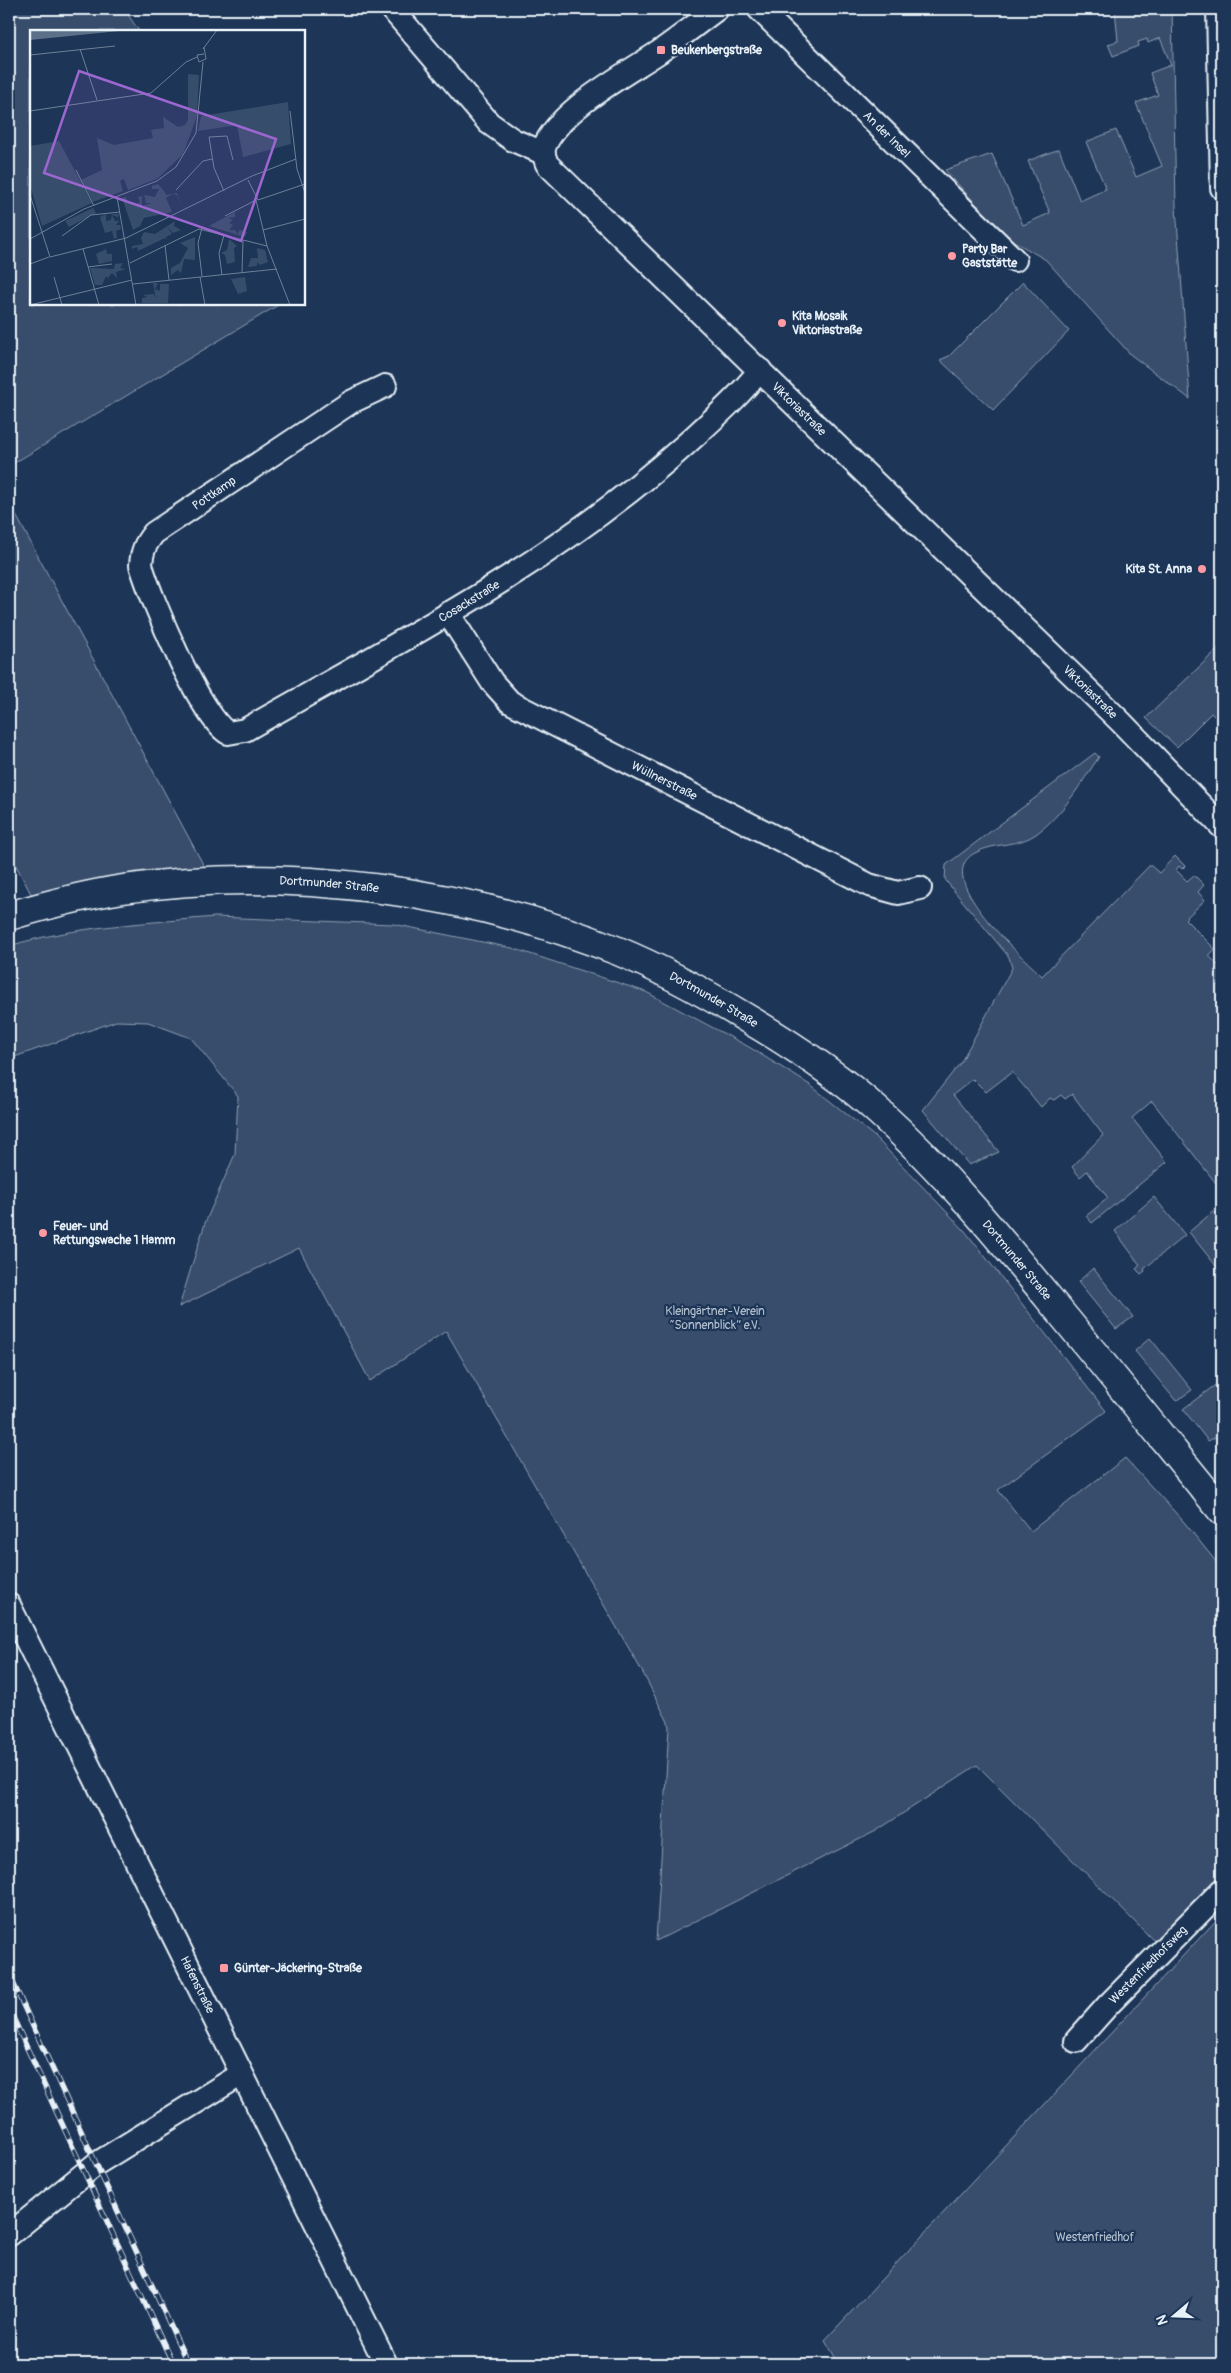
<svg xmlns="http://www.w3.org/2000/svg" width="1231" height="2373" viewBox="0 0 1231 2373" font-family="Pangolin,sans-serif">
	<style>
		.green { fill: #374d6c; stroke: #909fb2 }
		.lines { fill: none; stroke-linecap: round; stroke-linejoin: round }
		.minor-casing { stroke: #e8f1f8; stroke-width: 26 }
		.major-casing { stroke: #e8f1f8; stroke-width: 31 }
		.minor { stroke: #1d3557; stroke-width: 22 }
		.major { stroke: #1d3557; stroke-width: 28 }
		.rail-casing { stroke: #e8f1f8; stroke-width: 5.5 }
		.rail { stroke: #1d3557; stroke-width: 4; stroke-dasharray: 11; stroke-linecap: butt }
		.poi-dot { fill: #ff9aa2; stroke: #1d3557; stroke-width: 2 }
		.labels { text-anchor: middle; stroke-width: 4.5; stroke-linejoin: round; paint-order: stroke }
		.poi-label { font-size: 12px; font-weight: bold; fill: #e8f1f8; stroke: #1d3557; text-anchor: start }
		.street-label { font-size: 12px; fill: #e8f1f8; stroke: #1d3557 }
		.park-label { font-size: 12px; fill: #b3c0ce; stroke: #1d3557 }
		.inset-road { fill: none; stroke: #6e8097; stroke-width: 1 }
		.view { fill: #9c67d0; fill-opacity: 0.15; stroke: #9c67d0; stroke-width: 2.5 }
		.inset-edge { fill: none; stroke: #e8f1f8; stroke-width: 2.5 }
	</style>
	<rect width="100%" height="100%" fill="#1d3557"/>
	<filter id="ink" filterUnits="userSpaceOnUse"><feTurbulence type="fractalNoise" baseFrequency=".02" numOctaves="2"/><feDisplacementMap in="SourceGraphic" scale="10" xChannelSelector="R" yChannelSelector="G"/><feConvolveMatrix kernelMatrix="1 2 1 2 8 2 1 2 1" color-interpolation-filters="sRGB"/></filter>
	<g filter="url(#ink)">
		<path class="green" d="M 9,9 L 124,9 L 139,31 L 31,31 L 31,304 L 280,304 L 9,466 Z
			M 1115,9 L 1172,9 L 1176,207 L 1190,399 L 1131,355 L 1046,260 L 1005,236 L 945,170 L 992,154 L 1023,225 L 1050,213 L 1028,161 L 1059,149 L 1080,201 L 1106,189 L 1086,142 L 1116,130 L 1136,177 L 1162,166 L 1136,103 L 1158,95 L 1150,73 L 1171,65 L 1160,38 L 1148,43 L 1147,39 L 1138,42 L 1139,46 L 1113,56 L 1108,44 L 1118,41 Z
			M 1023,282 L 1069,331 L 993,410 L 940,360 L 949,356 Z
			M 9,502 L 204,866 L 152,877 L 31,894 L 9,852 Z
			M 1222,645 L 1222,724 L 1211,713 L 1177,747 L 1146,718 Z
			M 1095,753 L 1099,757 C 1081,783 1063,815 1036,834 C 1018,847 994,842 975,853 C 929,877 1023,957 1042,976 L 1150,865 L 1159,873 L 1175,856 L 1185,866 L 1182,869 L 1179,866 L 1176,870 L 1187,881 L 1194,875 L 1204,885 L 1198,892 L 1205,900 L 1185,919 L 1215,949 L 1209,956 L 1222,969 L 1222,1191 L 1152,1101 L 1132,1118 L 1167,1162 L 1092,1223 L 1086,1216 L 1108,1198 L 1087,1171 L 1080,1177 L 1072,1167 L 1103,1135 L 1072,1094 L 1065,1099 L 1061,1095 L 1054,1100 L 1050,1098 L 1041,1107 L 1012,1072 L 986,1092 L 973,1079 L 953,1095 L 999,1152 L 969,1165 L 923,1110 L 961,1062 L 1012,968 L 1009,957 L 950,886 L 945,879 L 946,865 Z
			M 215,917 L 393,924 L 512,948 L 646,992 L 749,1047 L 810,1085 L 875,1137 L 965,1231 L 1106,1411 L 998,1490 L 1031,1531 L 1125,1458 L 1184,1522 L 1222,1569 L 1222,1887 L 1163,1950 L 977,1765 L 876,1831 L 656,1941 L 669,1727 L 668,1722 L 643,1673 L 446,1331 L 370,1381 L 299,1248 L 179,1307 L 205,1223 L 235,1154 L 238,1096 L 191,1038 L 148,1022 L 116,1021 L 9,1059 L 9,946 C 75,926 146,923 215,917 Z
			M 1154,1197 L 1185,1235 L 1144,1269 L 1145,1271 L 1141,1274 L 1136,1269 L 1140,1265 L 1115,1231 Z
			M 1222,1204 L 1222,1261 L 1216,1266 L 1189,1232 Z
			M 1093,1268 L 1133,1317 L 1116,1329 L 1078,1282 Z
			M 1150,1338 L 1192,1390 L 1176,1401 L 1135,1351 Z
			M 1222,1380 L 1222,1434 L 1208,1441 L 1183,1409 Z
			M 1222,1914 L 1222,2364 L 839,2364 L 825,2340 Z"/>
		<g class="lines">
			<g class="minor-casing">
				<g id="minor">
					<path d="M 392,9 L 489,123 L 513,140 L 543,153"/>
					<path id="s1" d="M 717,9 C 698,23 679,38 659,52 C 626,74 564,107 546,143 C 542,151 544,156 547,164 L 1121,722 L 1222,827"/>
					<path id="s2" d="M 759,9 L 1015,260"/>
					<path d="M 1218,9 L 1222,188"/>
					<path id="s3" d="M 385,386 L 351,402 L 154,533 C 145,544 142,551 141,565 C 151,599 201,718 228,733 L 245,730 C 396,644 555,562 685,445 C 711,421 738,398 760,370"/>
					<path id="s4" d="M 448,613 L 492,682 L 510,702 L 869,885 L 898,893 L 920,888"/>
					<path id="s5" d="M 9,1605 L 386,2364"/>
					<path id="s6" d="M 1076,2041 L 1108,2005 L 1222,1890"/>
					<path d="M 9,2235 L 96,2164 L 240,2075"/>
				</g>
			</g>
			<g class="major-casing">
				<g id="major">
					<path id="s7" d="M 9,916 C 46,905 84,895 123,889 C 285,865 467,890 618,951 C 664,970 707,994 748,1019 C 794,1046 839,1076 879,1112 C 944,1171 996,1234 1051,1301 C 1109,1371 1165,1441 1222,1511"/>
				</g>
			</g>
			<use href="#minor" class="minor"/>
			<use href="#major" class="major"/>
			<g class="rail-casing">
				<path id="rail" d="M 9,1974 L 188,2364
					M 9,2009 L 173,2364"/>
			</g>
			<use href="#rail" class="rail"/>
		</g>
	</g>
	<g class="poi-dot">
		<rect x="656" y="45" width="10" height="10" rx="2.5"/>
		<circle cx="952" cy="256" r="5"/>
		<circle cx="782" cy="323" r="5"/>
		<circle cx="1202" cy="569" r="5"/>
		<circle cx="43" cy="1233" r="5"/>
		<rect x="219" y="1963" width="10" height="10" rx="2.5"/>
	</g>
	<g class="labels">
		<g class="poi-label">
			<text x="671" y="54">Beukenbergstraße</text>
			<text x="962" y="253">Party Bar<tspan x="962" dy="14">Gaststätte</tspan></text>
			<text x="792" y="320">Kita Mosaik<tspan x="792" dy="14">Viktoriastraße</tspan></text>
			<text x="1192" y="573" text-anchor="end">Kita St. Anna</text>
			<text x="53" y="1230">Feuer- und<tspan x="53" dy="14">Rettungswache 1 Hamm</tspan></text>
			<text x="234" y="1972">Günter-Jäckering-Straße</text>
		</g>
		<g class="street-label">
			<text dy="4" stroke="none"><textPath href="#s2" startOffset="179">An der Insel</textPath></text>
			<text dy="4" stroke="none"><textPath href="#s1" startOffset="592">Viktoriastraße</textPath></text>
			<text transform="translate(214 493) rotate(-34)" y="4">Pottkamp</text>
			<text dy="4" stroke="none"><textPath href="#s3" startOffset="776">Cosackstraße</textPath></text>
			<text dy="4" stroke="none"><textPath href="#s1" startOffset="998">Viktoriastraße</textPath></text>
			<text dy="4" stroke="none"><textPath href="#s4" startOffset="282">Wüllnerstraße</textPath></text>
			<text dy="4" stroke="none"><textPath href="#s7" startOffset="324">Dortmunder Straße</textPath></text>
			<text dy="4" stroke="none"><textPath href="#s7" startOffset="729">Dortmunder Straße</textPath></text>
			<text dy="4" stroke="none"><textPath href="#s7" startOffset="1132">Dortmunder Straße</textPath></text>
			<text dy="4" stroke="none"><textPath href="#s6" startOffset="105">Westenfriedhofsweg</textPath></text>
			<text dy="4" stroke="none"><textPath href="#s5" startOffset="424">Hafenstraße</textPath></text>
		</g>
		<g class="park-label">
			<text x="715" y="1315">Kleingärtner-Verein<tspan x="715" dy="14">“Sonnenblick” e.V.</tspan></text>
			<text x="1095" y="2241">Westenfriedhof</text>
		</g>
	</g>
	<g transform="translate(30 30)">
		<rect width="275" height="275" fill="#1d3557"/>
		<path d="M 158,44 L 169,45 L 167,86 L 153,124 L 127,149 L 98,160 L 94,149 L 90,151 L 93,161 L 63,172 L 51,150 L 72,140 L 67,108 L 84,115 L 123,108 L 121,100 L 134,98 L 133,87 L 148,97 L 155,95 L 158,90 ZM 258,72 L 261,114 L 213,127 L 207,95 L 168,101 L 171,86 ZM 29,111 L 62,173 L 12,196 L 0,155 L 0,116 ZM 128,154 L 137,165 L 147,163 L 152,178 L 147,165 L 143,164 L 136,168 L 142,182 L 114,188 L 110,196 L 103,200 L 92,168 L 96,167 L 98,173 L 105,175 L 110,172 L 108,167 L 112,166 L 112,176 L 122,173 L 116,173 L 114,165 L 125,167 L 129,159 L 122,159 L 122,156 ZM 63,178 L 66,183 L 39,197 L 35,191 ZM 205,182 L 205,187 L 198,188 L 203,190 L 199,193 L 203,195 L 199,200 L 205,200 L 207,204 L 210,200 L 217,202 L 215,207 L 179,196 ZM 76,184 L 76,191 L 81,190 L 82,184 L 89,184 L 88,187 L 82,185 L 85,191 L 89,191 L 86,195 L 90,195 L 91,199 L 86,201 L 87,208 L 84,209 L 82,201 L 75,203 L 70,187 ZM 145,191 L 144,196 L 151,200 L 143,203 L 137,197 L 142,204 L 136,207 L 137,210 L 135,208 L 108,221 L 107,217 L 102,219 L 102,216 L 113,214 L 111,208 L 114,202 L 125,204 ZM 165,207 L 165,230 L 154,229 L 151,243 L 148,240 L 141,245 L 141,238 L 150,233 L 158,218 L 150,213 ZM 199,209 L 207,216 L 204,218 L 205,232 L 197,234 L 195,225 L 191,223 L 197,220 ZM 227,218 L 235,220 L 238,232 L 230,235 L 227,232 L 227,236 L 218,237 L 221,228 L 228,228 ZM 76,219 L 77,224 L 82,224 L 82,231 L 69,234 L 66,224 ZM 93,233 L 90,238 L 96,239 L 86,242 L 87,248 L 82,243 L 78,248 L 81,252 L 76,246 L 72,255 L 65,255 L 60,238 L 84,239 L 85,234 ZM 215,247 L 217,261 L 208,264 L 201,249 ZM 123,253 L 128,253 L 125,259 L 130,261 L 130,254 L 139,254 L 138,273 L 112,273 L 112,268 L 117,267 L 113,265 L 124,264 L 126,269 Z" fill="#374d6c"/>
		<path d="M 0,0 L 99,0 L 0,10 Z" fill="#5d7089"/>
		<path class="inset-road" d="M 174,17 L 176,29 L 169,32 L 167,25 L 174,24M 50,19 L 67,70M 173,19 L 187,0M 0,25 L 85,16M 0,81 L 121,63 L 156,32 L 167,27M 260,81 L 267,139 L 275,163M 46,140 L 64,176M 218,150 L 228,170 L 275,154M 146,160 L 173,131 L 182,129M 194,161 L 184,138 L 179,107 L 197,106 L 203,130M 0,165 L 20,227 L 96,208 L 222,146 L 266,129M 87,167 L 106,275M 195,186 L 226,170 L 237,216 L 260,275M 172,198 L 168,213 L 172,246M 233,200 L 275,189M 32,206 L 61,185 L 90,182M 0,209 L 54,179 L 127,151 L 146,137 L 166,103 L 173,32M 135,215 L 139,250M 53,219 L 69,275M 100,233 L 169,199 L 237,216M 0,234 L 19,227M 58,237 L 82,234M 212,243 L 213,210M 192,245 L 189,223 L 194,205M 24,247 L 32,275M 170,247 L 175,275M 103,254 L 247,239M 0,275 L 102,250"/>
		<path class="view" d="M 49,41 L 246,109 L 211,211 L 14,143 Z"/>
		<rect width="275" height="275" class="inset-edge"/>
	</g>
	<rect width="1231" height="2373" fill="none" stroke="#1d3557" stroke-width="30"/>
	<rect x="15" y="15" width="1201" height="2343" fill="none" stroke="#e8f1f8" stroke-width="2" filter="url(#ink)"/>
	<g transform="translate(1174 2316) rotate(251)" stroke="#1d3557" stroke-width="4" paint-order="stroke">
	<path d="M0-4L9 19L0 12L-9 19Z" fill="#e8f1f8"/>
	<text y="-8" font-size="14" font-weight="bold" text-anchor="middle" fill="#e8f1f8">N</text>
	</g>
</svg>
